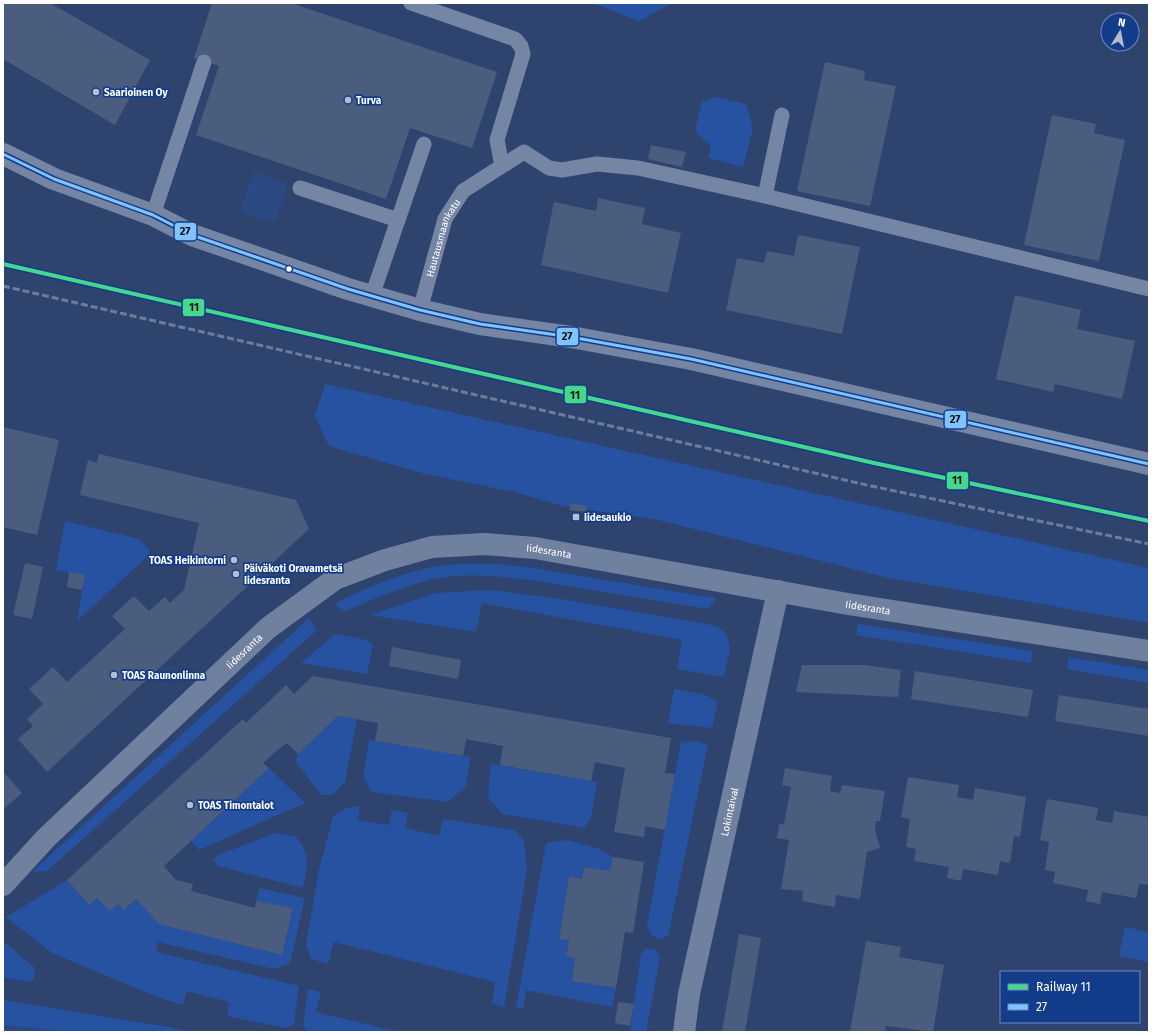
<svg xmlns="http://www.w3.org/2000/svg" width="1152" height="1035" viewBox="0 0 1152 1035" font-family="'Fira Sans',sans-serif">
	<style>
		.green { fill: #2652a1 }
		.water { fill: #2b4982 }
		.building { fill: #4b5d7f }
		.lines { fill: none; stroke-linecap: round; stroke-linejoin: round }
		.service { stroke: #7585a4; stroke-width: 15 }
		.tertiary { stroke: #7585a4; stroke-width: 22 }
		.secondary { stroke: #70809f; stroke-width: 22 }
		.rail { stroke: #6c7d9b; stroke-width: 3; stroke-dasharray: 7 3; stroke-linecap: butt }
		.bus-1-casing { stroke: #133c8a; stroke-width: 6 }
		.bus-1 { stroke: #80c4ff; stroke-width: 3 }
		.rail-1-casing { stroke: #133c8a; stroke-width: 7 }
		.rail-1 { stroke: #46d78d; stroke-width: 4 }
		.poi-dot { fill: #b6becd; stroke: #133c8a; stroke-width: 1.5 }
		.bus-dot { fill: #fff; stroke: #133c8a; stroke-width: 1.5 }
		.labels { text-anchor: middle; stroke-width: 3.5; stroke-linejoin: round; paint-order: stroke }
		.poi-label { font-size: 10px; font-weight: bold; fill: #fff; stroke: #133c8a; text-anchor: start }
		.street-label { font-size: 10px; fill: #fff; stroke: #133c8a }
		.line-badge { stroke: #133c8a; stroke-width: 1.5 }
		.pale-badge-label { font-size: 11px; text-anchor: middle; font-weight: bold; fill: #111 }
	</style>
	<rect width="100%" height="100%" fill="#2e446f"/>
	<path class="green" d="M 592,3 L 672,3 L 639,21 Z
		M 715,97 L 746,104 L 753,128 L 743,167 L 708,158 L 711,146 L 695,131 L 702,102 Z
		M 325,384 L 1149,568 L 1149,623 L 885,577 L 658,520 L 563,506 L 514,492 L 425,474 L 329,446 L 315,416 Z
		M 65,521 L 139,539 L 149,550 L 149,555 L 77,621 L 85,575 L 56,570 Z
		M 496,564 L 534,568 L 716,598 L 709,609 C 666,602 623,595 580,588 C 537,581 491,572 447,577 C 411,582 377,598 344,612 L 334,604 C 370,586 406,570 447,565 C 463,563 480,564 496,564 Z
		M 491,590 L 568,600 L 717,626 L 727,635 L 730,648 L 724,677 L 677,669 L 682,640 L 482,603 L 476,632 L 370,615 L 435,593 Z
		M 309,618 L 317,630 L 47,871 L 32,872 Z
		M 858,624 L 1033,651 L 1031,663 L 856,635 Z
		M 335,634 L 367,640 L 373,645 L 367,674 L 301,663 Z
		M 1069,657 L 1149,670 L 1149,683 L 1067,669 Z
		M 674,689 L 706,695 L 718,702 L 712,728 L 668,723 Z
		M 338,716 L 357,719 L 345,782 L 332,795 L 321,795 L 295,761 L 298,754 Z
		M 369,740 L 470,757 L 466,786 L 448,802 L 372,792 L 363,776 Z
		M 696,741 L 708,745 L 668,936 L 660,939 L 651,935 L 647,925 L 681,742 Z
		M 491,764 L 597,782 L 591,817 L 584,828 L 502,814 L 488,797 Z
		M 269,768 L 305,803 L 199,850 L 191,841 Z
		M 360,806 L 358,820 L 389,825 L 392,810 L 408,813 L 405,828 L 439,836 L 443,819 L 514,830 L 524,840 L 527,870 L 504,1007 L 492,1004 L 495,982 L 334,942 L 328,964 L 311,959 L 306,945 L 319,870 L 333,816 L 346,808 Z
		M 276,833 L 295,836 C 312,855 307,865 303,888 L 218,866 L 213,860 L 218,855 Z
		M 568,840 L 600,849 L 613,857 L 610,871 L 585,867 L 582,879 L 569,876 L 559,938 L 569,940 L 566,956 L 575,958 L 572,981 L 616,988 L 612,1007 L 526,990 L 523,1009 L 516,1008 L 546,843 Z
		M 67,880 L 89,905 L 97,898 L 118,904 L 124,910 L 136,899 L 159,924 L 282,955 L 293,909 L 256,901 L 260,888 L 305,898 L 290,963 L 274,969 L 158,942 L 156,952 L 299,986 L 294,1024 L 286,1028 L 227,1016 L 229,1002 L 187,991 L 183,1005 L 160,998 L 52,953 L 6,917 Z
		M 1125,927 L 1149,932 L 1149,962 L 1119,956 Z
		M 3,941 L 35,968 L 34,979 L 28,982 L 3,977 Z
		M 647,948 L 656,950 L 660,957 L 646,1032 L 630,1032 L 641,954 Z
		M 308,989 L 321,992 L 316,1012 L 399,1032 L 308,1032 L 303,1025 Z
		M 3,1000 L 169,1027 L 188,1032 L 67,1032 L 3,1025 Z"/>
	<path class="water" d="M 254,172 L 288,184 L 275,223 L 240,211 Z
		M 3,1025 L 67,1032 L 3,1032 Z"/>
	<path class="building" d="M 3,3 L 50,3 L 150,60 L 115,125 L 3,59 Z
		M 212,3 L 291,3 L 497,72 L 472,148 L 410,128 L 386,199 L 196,135 L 219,66 L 194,58 Z
		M 825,62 L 865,71 L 864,80 L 896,86 L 870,206 L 797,191 Z
		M 1052,115 L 1096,124 L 1094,133 L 1125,140 L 1099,261 L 1024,245 Z
		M 651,145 L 686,152 L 682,167 L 648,159 Z
		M 598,198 L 645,208 L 642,224 L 681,233 L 668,293 L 541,265 L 554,202 L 596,211 Z
		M 798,235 L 860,247 L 842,334 L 726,310 L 737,258 L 764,263 L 767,251 L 794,256 Z
		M 1015,295 L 1081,310 L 1077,329 L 1135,341 L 1122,399 L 1055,384 L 1053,392 L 996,379 Z
		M 3,427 L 59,440 L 37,535 L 3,527 Z
		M 99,454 L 296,500 L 309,529 L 47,772 L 18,739 L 33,726 L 27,719 L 43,704 L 29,689 L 53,667 L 67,682 L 125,629 L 112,616 L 134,596 L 149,611 L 165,597 L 170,603 L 184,590 L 199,523 L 80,495 L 88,460 L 97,463 Z
		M 571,503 L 587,506 L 586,512 L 569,510 Z
		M 25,563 L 43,567 L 32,619 L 13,615 Z
		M 69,572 L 85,575 L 82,590 L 67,587 Z
		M 392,647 L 461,660 L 458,679 L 389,666 Z
		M 802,665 L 865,665 L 901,670 L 898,697 L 796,692 Z
		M 915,671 L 1033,690 L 1028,717 L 911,699 Z
		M 313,676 L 671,738 L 665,773 L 675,774 L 665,830 L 645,826 L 644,837 L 614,832 L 625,768 L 595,762 L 591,781 L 500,765 L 503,746 L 466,739 L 463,756 L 375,741 L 378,723 L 338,716 L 298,754 L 287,743 L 275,752 L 263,763 L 269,768 L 164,866 L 176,880 L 193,884 L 191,891 L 255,908 L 256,901 L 293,908 L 282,955 L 159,924 L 136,899 L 124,910 L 118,904 L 110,911 L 97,898 L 89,905 L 67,880 L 243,719 L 246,723 L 286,685 L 294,694 Z
		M 1059,695 L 1149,709 L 1149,736 L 1055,721 Z
		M 785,768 L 832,776 L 830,791 L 840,793 L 842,785 L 885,791 L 880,821 L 876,821 L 875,830 L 880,848 L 867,852 L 860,899 L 836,895 L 835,907 L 802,901 L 803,891 L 781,889 L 789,840 L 777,838 L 779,824 L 784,824 L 791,787 L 782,785 Z
		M 3,772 L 22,793 L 3,810 Z
		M 908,777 L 959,785 L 957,797 L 973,800 L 975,788 L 1026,797 L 1020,837 L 1014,836 L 1010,863 L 1000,861 L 998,875 L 963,869 L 961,881 L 947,878 L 949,867 L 914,861 L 916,849 L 906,847 L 910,819 L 901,817 Z
		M 1047,799 L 1098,808 L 1096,820 L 1112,823 L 1114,811 L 1149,817 L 1149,885 L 1139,884 L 1136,898 L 1102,892 L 1100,904 L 1086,901 L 1088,890 L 1053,883 L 1055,872 L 1045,870 L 1049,842 L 1040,840 Z
		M 613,857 L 644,862 L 633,933 L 625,932 L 616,988 L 572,981 L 575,958 L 566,956 L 569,940 L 559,939 L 569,876 L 582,879 L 584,867 L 610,871 Z
		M 739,934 L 761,938 L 745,1032 L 722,1032 Z
		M 866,941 L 901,947 L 899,957 L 944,965 L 933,1032 L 886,1026 L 885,1032 L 850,1032 Z
		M 618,1002 L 634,1004 L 630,1026 L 615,1023 Z"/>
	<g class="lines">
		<g class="service">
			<path d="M 411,3 L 515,39 L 521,46 L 523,54 L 497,140 L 502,166"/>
			<path d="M 300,188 L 398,220"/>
			<path d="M 765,196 L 782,115"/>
			<path d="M 153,215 L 204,62"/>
			<path d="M 372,296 L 424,144"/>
			<path id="s1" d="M 420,310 L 445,219 L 463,191 L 524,152 L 549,168 L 562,170 L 597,164 L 638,168 L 765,196 L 1149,289"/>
		</g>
		<path class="tertiary" d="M 3,154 L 54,179 L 153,215 L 192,235 L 348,289 L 420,310 L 480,324 L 571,337 L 691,359 L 1149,464"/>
		<g class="secondary">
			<path id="s2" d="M 3,885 L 46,838 L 268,628 L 335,579 L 385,560 L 432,547 L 484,544 L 535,548 L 848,604 L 1149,651"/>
			<path id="s3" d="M 684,1032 L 689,994 L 778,591"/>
		</g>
		<path class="rail" d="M 3,286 L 871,486 L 1149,544"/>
		<g class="bus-1-casing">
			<path id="bus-1" d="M 3,154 L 54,179 L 153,215 L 192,235 L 348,289 L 420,310 L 480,324 L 571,337 L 691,359 L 1149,464"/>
		</g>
		<use href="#bus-1" class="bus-1"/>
		<g class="rail-1-casing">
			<path id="rail-1" d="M 3,264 L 874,463 L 1149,521"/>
		</g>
		<use href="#rail-1" class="rail-1"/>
	</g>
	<g class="poi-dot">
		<circle cx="96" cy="92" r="4"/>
		<circle cx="348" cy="100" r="4"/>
		<rect x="572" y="513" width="8" height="8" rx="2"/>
		<circle cx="234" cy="560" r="4"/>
		<circle cx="236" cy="574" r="4"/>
		<circle cx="114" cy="675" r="4"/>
		<circle cx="190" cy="805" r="4"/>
	</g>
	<circle class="bus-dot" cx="289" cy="269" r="3.5"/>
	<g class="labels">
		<g class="poi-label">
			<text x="104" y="96">Saarioinen Oy</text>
			<text x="356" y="104">Turva</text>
			<text x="584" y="521">Iidesaukio</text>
			<text x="226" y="564" text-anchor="end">TOAS Heikintorni</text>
			<text x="244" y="572">Päiväkoti Oravametsä<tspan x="244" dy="12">Iidesranta</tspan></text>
			<text x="122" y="679">TOAS Raunonlinna</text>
			<text x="198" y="809">TOAS Timontalot</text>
		</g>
		<g class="street-label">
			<text dy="4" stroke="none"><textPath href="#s1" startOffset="76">Hautausmaankatu</textPath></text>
			<text dy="4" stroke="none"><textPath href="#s2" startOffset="672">Iidesranta</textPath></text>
			<text dy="4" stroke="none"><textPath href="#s2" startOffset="996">Iidesranta</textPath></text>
			<text dy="4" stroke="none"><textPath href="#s2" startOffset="336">Iidesranta</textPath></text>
			<text dy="4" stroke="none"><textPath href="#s3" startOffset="225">Lokintaival</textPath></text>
		</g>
	</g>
	<g class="line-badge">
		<rect x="174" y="222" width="23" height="19" rx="4" fill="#80c4ff"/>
		<rect x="182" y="298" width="23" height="19" rx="4" fill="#46d78d"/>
		<rect x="556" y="327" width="23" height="19" rx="4" fill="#80c4ff"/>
		<rect x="564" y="385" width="23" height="19" rx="4" fill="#46d78d"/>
		<rect x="944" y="410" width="23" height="19" rx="4" fill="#80c4ff"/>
		<rect x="946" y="471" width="23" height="19" rx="4" fill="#46d78d"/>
	</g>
	<g class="pale-badge-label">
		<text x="185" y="235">27</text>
		<text x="194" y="311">11</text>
		<text x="567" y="340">27</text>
		<text x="575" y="399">11</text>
		<text x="955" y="423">27</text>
		<text x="957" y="484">11</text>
	</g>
	<rect width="1152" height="1035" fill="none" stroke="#ffffff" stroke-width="8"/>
	<rect x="1000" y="971" width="140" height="52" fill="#133c8a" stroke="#718ab9"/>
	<rect x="1008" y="984" width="20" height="6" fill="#46d78d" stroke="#718ab9"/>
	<text x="1036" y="991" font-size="12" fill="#ffffff">Railway 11</text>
	<rect x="1008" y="1004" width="20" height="6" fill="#80c4ff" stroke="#718ab9"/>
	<text x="1036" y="1011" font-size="12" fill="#ffffff">27</text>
	<g transform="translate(1120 32) rotate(10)"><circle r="19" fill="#133c8a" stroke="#718ab9"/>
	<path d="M0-3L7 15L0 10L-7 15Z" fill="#b6becd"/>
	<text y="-6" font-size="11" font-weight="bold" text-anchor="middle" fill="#ffffff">N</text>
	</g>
</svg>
